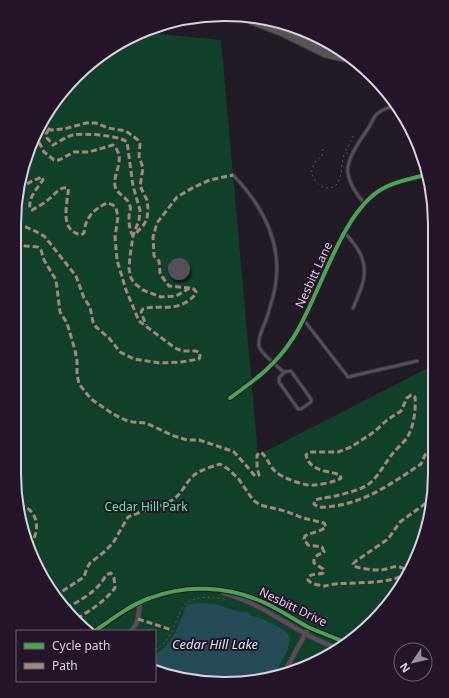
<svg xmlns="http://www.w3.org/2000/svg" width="449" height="698" viewBox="0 0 449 698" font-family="'Noto Sans',sans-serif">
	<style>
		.green { fill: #12412b }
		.water { fill: #244b57 }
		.building { fill: #57505a; filter: url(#shadow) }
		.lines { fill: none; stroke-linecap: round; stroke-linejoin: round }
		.service-casing { stroke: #3d3740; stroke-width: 4.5 }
		.minor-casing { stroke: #3d3740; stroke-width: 6 }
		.motorway-casing { stroke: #3d3740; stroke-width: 11 }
		.path { stroke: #5e5960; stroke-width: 1; stroke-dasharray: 2 3; stroke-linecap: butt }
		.service { stroke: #554f58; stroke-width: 2.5 }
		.minor { stroke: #554f58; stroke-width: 4.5 }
		.motorway { stroke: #555556; stroke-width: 9 }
		.quiet { stroke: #a5887d; stroke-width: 3; stroke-dasharray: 6 3; stroke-linecap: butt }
		.cycleway-casing { stroke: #24152a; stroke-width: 6 }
		.cycleway { stroke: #4ca352; stroke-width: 4 }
		.labels { text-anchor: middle; stroke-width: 4; stroke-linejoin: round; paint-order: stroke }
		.street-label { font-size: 12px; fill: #dbd1df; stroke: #24152a }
		.park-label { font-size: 12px; fill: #5deaa1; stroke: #24152a }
		.water-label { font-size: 13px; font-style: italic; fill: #cdeaf2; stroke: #24152a }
		.rim { fill: none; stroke: #dbd1df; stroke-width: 2 }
	</style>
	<defs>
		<filter id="shadow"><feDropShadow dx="1.5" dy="3" stdDeviation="1" flood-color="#0009"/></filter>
	</defs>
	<rect width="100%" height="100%" fill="#221a25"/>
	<path class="green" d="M 151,33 L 221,40 L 258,455 L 434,365 L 433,501 L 419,554 L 383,612 L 341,649 L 279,677 L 224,684 L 157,673 L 155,672 L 155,631 L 87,631 L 50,591 L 25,541 L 14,473 L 16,197 L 36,132 L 66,86 L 113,50 Z"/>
	<path class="water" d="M 189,603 L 190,604 L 198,603 L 216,604 L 235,611 L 248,612 L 252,616 L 263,619 L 284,630 L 288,634 L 290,639 L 288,649 L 273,678 L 224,684 L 155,672 L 155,655 C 173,643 177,629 185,610 L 184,609 Z"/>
	<path class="building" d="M168 269a11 11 0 1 1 22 0a11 11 0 1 1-22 0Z"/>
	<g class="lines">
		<g class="service-casing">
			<path id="service" d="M 233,175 C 261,204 281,240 276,281 C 275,292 271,303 268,314 C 266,323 257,336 259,346 C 261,354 277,366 284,372 L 279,378 L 279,382 L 298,409 L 301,409 L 311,402 L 311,399 L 291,371 L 284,372
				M 364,203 C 357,195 350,185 348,174 C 345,160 362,138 369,127 C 372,123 373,117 377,114 C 382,109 388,108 393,106
				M 345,233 C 356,245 366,258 364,275 C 364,284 357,299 353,308
				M 304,320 L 348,377 L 417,361"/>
		</g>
		<g class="minor-casing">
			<path id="minor" d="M 230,398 C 255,380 276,365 293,338 C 320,297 340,213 382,189 C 395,181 411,179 425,175
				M 224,593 C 266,604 298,636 341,649
				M 95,631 C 112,619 130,605 150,598 C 186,584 227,586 263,602 C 279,609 293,619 308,627 C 321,633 335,638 348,643
				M 131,631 C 139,624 139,612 140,602
				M 283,675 L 309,627"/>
		</g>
		<g class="motorway-casing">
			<path id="motorway" d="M 252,20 L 281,31 L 326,53 L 348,58"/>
		</g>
		<path class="path" d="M 323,149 L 322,156 L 315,162 L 311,171 C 314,182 322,191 334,187 C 344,179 340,163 345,152
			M 348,154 L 345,152 L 354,135
			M 155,650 C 190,629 162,589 225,599"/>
		<use href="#service" class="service"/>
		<use href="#minor" class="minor"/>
		<use href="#motorway" class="motorway"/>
		<path class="quiet" d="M 41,123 L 45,127 L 51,130 L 64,129 L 86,123 L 96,123 L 108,128 L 126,131 L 138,140 L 140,144 L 139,156 L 143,168 L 140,186 L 147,200 L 148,209 L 147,219 L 143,226 L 135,234
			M 49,129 L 46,134 L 47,138 L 53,145 C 59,142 67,136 73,135 C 85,133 118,135 127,142 L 133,186 L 140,210 L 139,220 L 133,236 L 130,256 L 129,269 L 131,278 L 134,283 L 143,290 L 161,297 L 176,296 L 190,288 L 194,289 L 196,292 C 195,296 192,298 188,301 C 172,312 159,304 143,309 L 141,312 L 146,325
			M 35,134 L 44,152 L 54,160 L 59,160 L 74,152 L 89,152 L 113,145 C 127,159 113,171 115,186 C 117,195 128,197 130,206 C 131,209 130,212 129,215 C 129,223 129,229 133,236
			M 16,226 L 26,227 L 35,231 L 44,236 L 49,242 L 76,276 L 84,298 L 90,307 L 93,322 L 96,327 L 109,338 L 120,352 L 134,359 L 160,363 L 181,362 L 199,359 L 200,356 L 200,353 L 196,351 L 182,351 L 175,348 L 139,321 L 126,290 L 117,260 L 115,237 L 118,217 L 116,208 L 113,205 L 107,203 C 94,209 85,218 84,233 L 81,235 C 64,231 65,216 67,201 C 67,196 69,193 68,188 C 59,186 55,195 49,199 C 44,204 37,207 32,210 L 30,209 C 28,197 37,189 43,180 L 42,177 L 30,182 L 17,191
			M 16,241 L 25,246 L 38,247 L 41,250 L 44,260 L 56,280 L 60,312 L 67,323 L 75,350 L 77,361 L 77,374 L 79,384 L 91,399 L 113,414 L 125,420 L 133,422 L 146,423 L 174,436 L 187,440 L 199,440 L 229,450 L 234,452 L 244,463 L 255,476 L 259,475 L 257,467 L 257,455 L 261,452 C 268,458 269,466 276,472 C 283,478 298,483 308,485 C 315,486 336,482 341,478 L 340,475 C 327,470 310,472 306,455 L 309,452 L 338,452 L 351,447 L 374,432 L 387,420 L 401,411 L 407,398 L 411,395 L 415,397 C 416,409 414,424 409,434 C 406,441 400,445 395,451 C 385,461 379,478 366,486 C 359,490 338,496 330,497 C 324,498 320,498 315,500 L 314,504 C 319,509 327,507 334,506 C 366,502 394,482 421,464 L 425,455 L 433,446
			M 190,288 L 169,286 L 163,278 L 160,273 L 159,261 L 154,256 L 153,237 L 157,223 L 177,197 L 194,187 L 210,180 L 233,175
			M 19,505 C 40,509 41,534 28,547
			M 55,596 L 84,577 L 87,568 L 90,563 L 104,552 L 113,543 L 128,517 C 143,510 160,508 174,499 C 182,493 185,484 192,477 C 199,470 211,467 220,464 L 228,469 L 238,478 L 253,500 L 260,505 L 285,511 L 303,518 L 324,523 L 326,527 C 320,532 312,532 305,536 L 304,539 L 308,545 L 322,547 L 324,552 C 318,555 313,556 314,563 L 323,569 L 323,573 C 318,575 313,573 308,577 L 308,580 C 312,585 320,585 325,586 C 345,580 393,587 407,572 C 398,561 390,570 380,570 C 372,570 362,569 354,566 L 353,564 L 356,561 L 388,539 L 400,522 L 433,498
			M 66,608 C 81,600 98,591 106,575 L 111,573 L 114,578 L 115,588 C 105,601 90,611 76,619
			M 138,619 L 172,630"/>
		<g class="cycleway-casing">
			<path id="cycleway" d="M 230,398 C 255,380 276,365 293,338 C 320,297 340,213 382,189 C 395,181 411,179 425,175
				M 95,631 C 112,619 130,605 150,598 C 186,584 227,586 263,602 C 279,609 293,619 308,627 C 321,633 335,638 348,643"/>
		</g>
		<use href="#cycleway" class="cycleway"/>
	</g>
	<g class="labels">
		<g class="street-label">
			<text transform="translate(314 275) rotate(-65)" y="4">Nesbitt Lane</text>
			<text transform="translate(293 607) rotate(26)" y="4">Nesbitt Drive</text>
		</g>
		<g class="park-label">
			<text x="146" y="511">Cedar Hill Park</text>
		</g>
		<g class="water-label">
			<text x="215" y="649">Cedar Hill Lake</text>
		</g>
	</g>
	<path d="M0 0H449V698H0ZM224 21H225A203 203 0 0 1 428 224V474A203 203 0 0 1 225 677H224A203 203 0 0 1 21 474V224A203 203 0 0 1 224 21Z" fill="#24152a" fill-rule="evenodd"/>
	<path class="rim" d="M224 21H225A203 203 0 0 1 428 224V474A203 203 0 0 1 225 677H224A203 203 0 0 1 21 474V224A203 203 0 0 1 224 21Z"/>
	<rect x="16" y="630" width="140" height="52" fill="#24152a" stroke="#6d6072"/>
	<rect x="24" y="643" width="20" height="6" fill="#4ca352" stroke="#6d6072"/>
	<text x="52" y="650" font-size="12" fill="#dbd1df">Cycle path</text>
	<rect x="24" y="663" width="20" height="6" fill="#a5887d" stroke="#6d6072"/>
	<text x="52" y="670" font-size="12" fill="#dbd1df">Path</text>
	<g transform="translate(413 662) rotate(235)"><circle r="19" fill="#24152a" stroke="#6d6072"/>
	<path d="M0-3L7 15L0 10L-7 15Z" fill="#9a919e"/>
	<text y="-6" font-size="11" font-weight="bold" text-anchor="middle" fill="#dbd1df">N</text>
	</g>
</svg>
